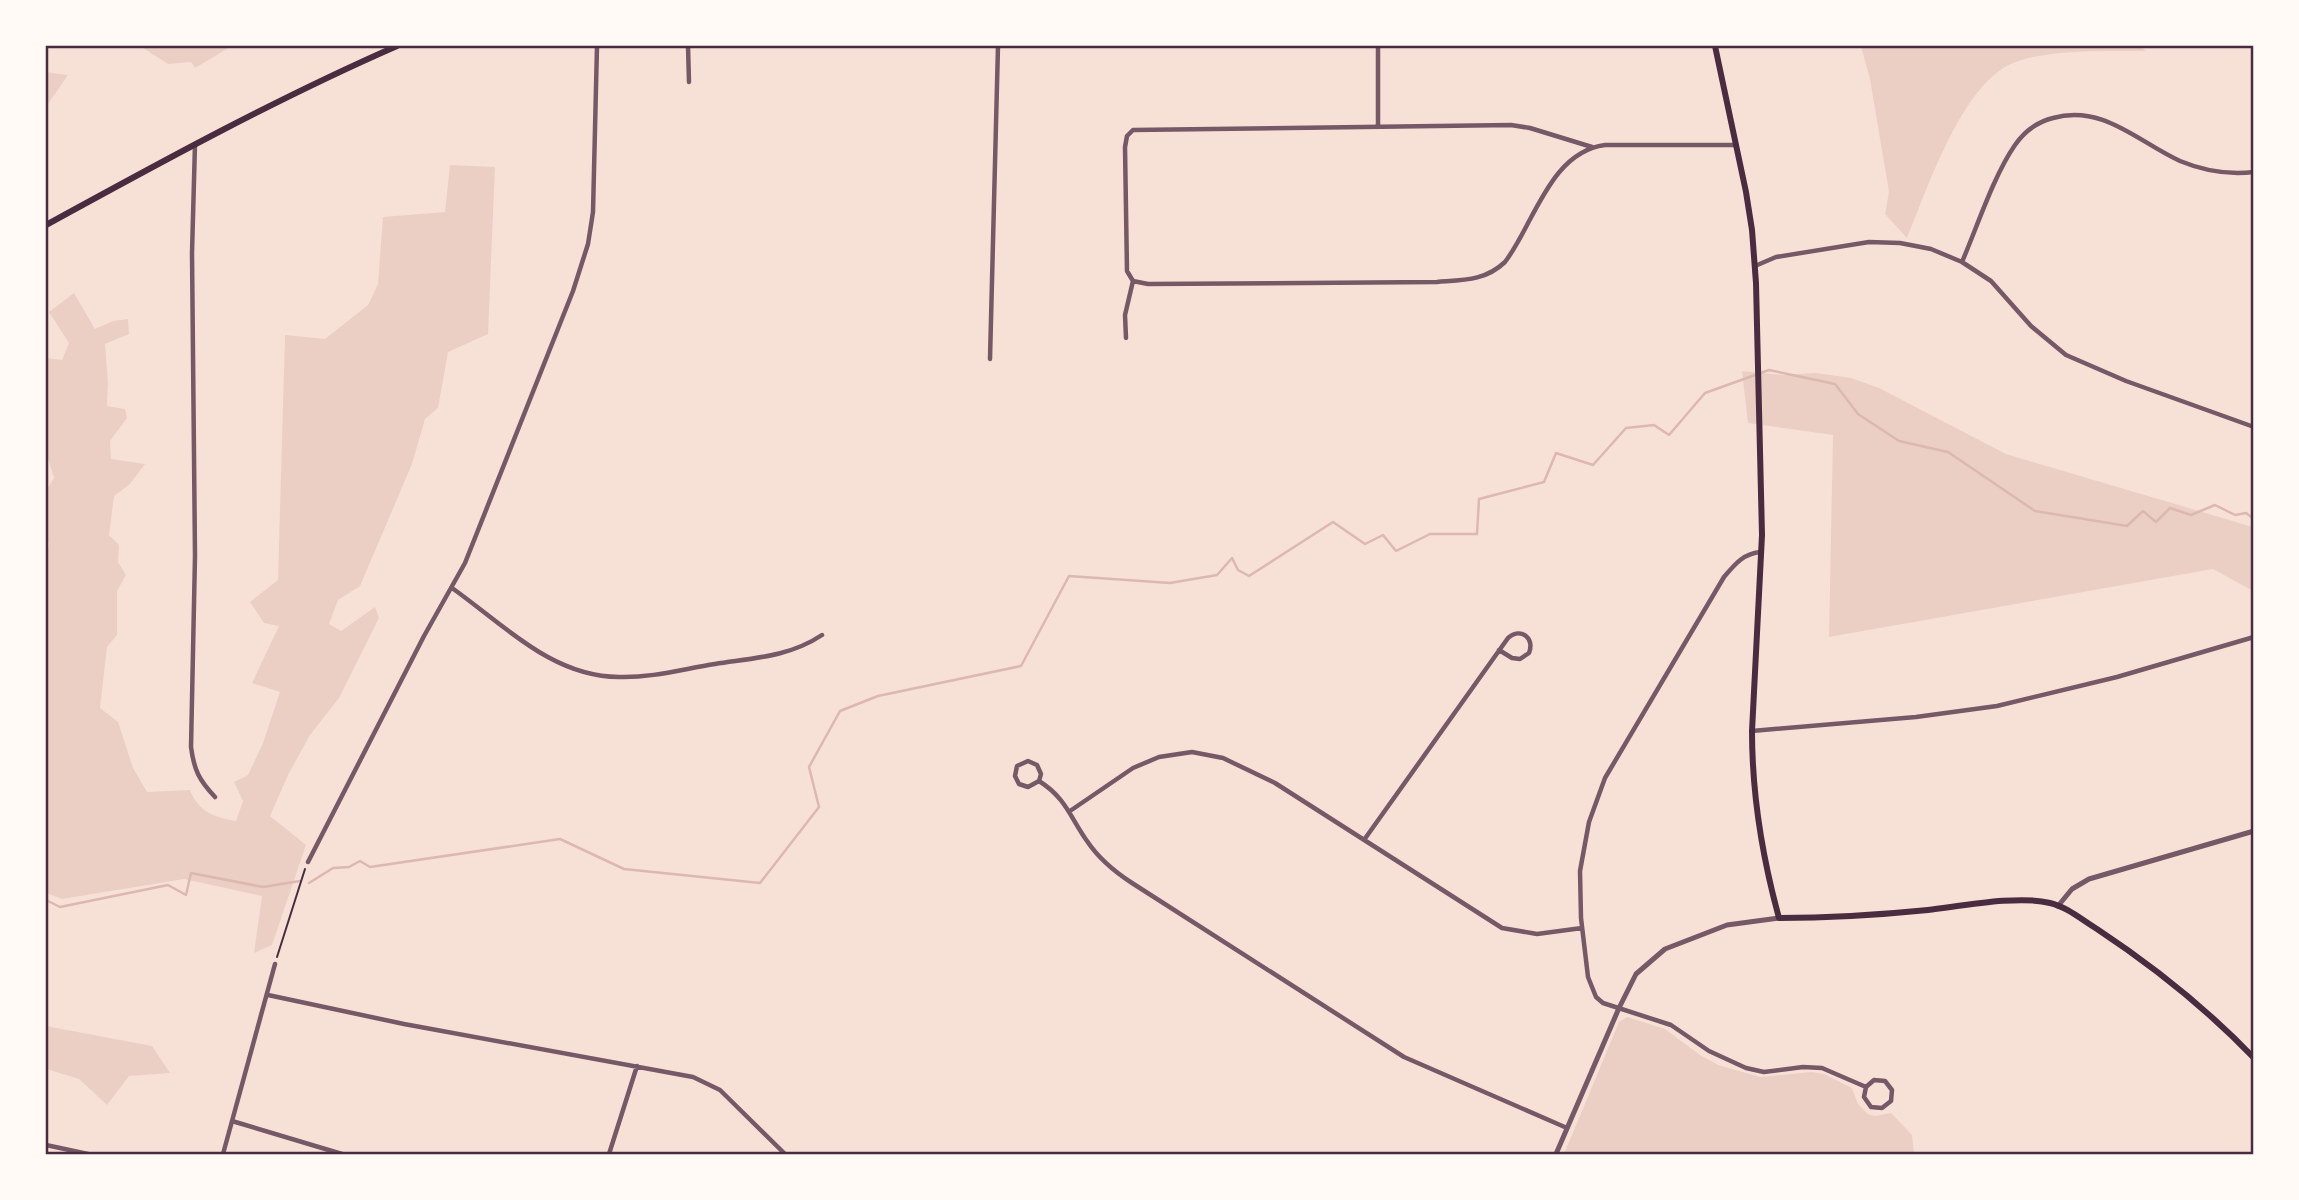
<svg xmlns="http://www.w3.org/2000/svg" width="2299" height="1200" viewBox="0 0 2299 1200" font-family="'PT Serif',serif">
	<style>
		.green { fill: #ebcfc5 }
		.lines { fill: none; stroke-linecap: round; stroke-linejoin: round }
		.stream { stroke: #dcb8b0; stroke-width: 2.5 }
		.path { stroke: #4a2c40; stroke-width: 2 }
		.minor { stroke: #755966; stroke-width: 4.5 }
		.tertiary { stroke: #755966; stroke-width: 5 }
		.secondary { stroke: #4a2c40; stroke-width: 6 }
		.neatline { fill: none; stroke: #4a2c40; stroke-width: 2.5 }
	</style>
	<rect width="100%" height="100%" fill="#f7e1d7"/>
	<path class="green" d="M 140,46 L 232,46 L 195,68 L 191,62 L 168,64 Z
		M 1861,46 L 2140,46 L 2146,51 C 2110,51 2046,49 2013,63 C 1961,85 1928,188 1907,238 L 1885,214 L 1889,192 L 1870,79 Z
		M 46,72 L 68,75 L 46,107 Z
		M 450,165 L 495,167 L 488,334 L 448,352 L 438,408 L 425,419 L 412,464 L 360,586 L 338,600 L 329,624 L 341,631 L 375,607 L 379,618 L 339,698 L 310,735 L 289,773 L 270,816 L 306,845 L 272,945 L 254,953 L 262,896 L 184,879 L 62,899 L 46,893 L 46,561 L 49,544 L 46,539 L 46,491 L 54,478 L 46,451 L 46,358 L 62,360 L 69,343 L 49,312 L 74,293 L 95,329 L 113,321 L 128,319 L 129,334 L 105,344 L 108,383 L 107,406 L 125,409 L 127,418 L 110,441 L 111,459 L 145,464 L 130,484 L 114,496 L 109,535 L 119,545 L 118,562 L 126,575 L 117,591 L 117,635 L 107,647 L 100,708 L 118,722 L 133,768 L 147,792 L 190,790 C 199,812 213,817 236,821 L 243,801 L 234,782 L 248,775 L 263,743 L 280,692 L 252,683 L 279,626 L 264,623 L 250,602 L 278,580 L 285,335 L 325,339 L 368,305 L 378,284 L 383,217 L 445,212 Z
		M 1742,371 L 1783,375 L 1816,373 L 1851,378 L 1879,388 L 2006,454 L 2253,527 L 2253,591 L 2213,569 L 1829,637 L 1833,435 L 1748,423 Z
		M 1627,1017 L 1665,1029 L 1700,1055 L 1718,1065 L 1760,1077 L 1812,1072 L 1824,1074 L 1852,1088 L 1858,1104 L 1868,1114 L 1875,1116 L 1891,1113 L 1912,1135 L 1914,1154 L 1564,1154 L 1619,1022 Z
		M 46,1026 L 152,1046 L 170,1073 L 129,1076 L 107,1105 L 79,1079 L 46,1069 Z"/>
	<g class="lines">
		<path class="stream" d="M 309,883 L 333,868 L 349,867 L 360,861 L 370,867 L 560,839 L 624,869 L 760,883 L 819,807 L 809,767 L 840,711 L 878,696 L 1021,666 L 1069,576 L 1170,583 L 1217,575 L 1232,558 L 1238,570 L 1249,576 L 1333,522 L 1365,544 L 1383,535 L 1396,551 L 1430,534 L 1477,534 L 1479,499 L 1544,482 L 1556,453 L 1593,465 L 1626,428 L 1654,425 L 1669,435 L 1705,393 L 1769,370 L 1835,384 L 1858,414 L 1899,441 L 1948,452 L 2035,511 L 2127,526 L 2143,511 L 2156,522 L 2170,508 L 2191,515 L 2215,505 L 2235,515 L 2246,513 L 2254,519
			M 46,900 L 60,907 L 168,885 L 186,895 L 191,873 L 263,887 L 300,881"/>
		<path class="path" d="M 277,957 L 305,869"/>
		<path class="minor" d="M 688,46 L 689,82
			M 1378,46 L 1378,127
			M 195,144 L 192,253 L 195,556 L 191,747 C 194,770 199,780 215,797
			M 1592,147 L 1530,128 L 1511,125 L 1133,130 L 1127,136 L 1125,147 L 1127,271 L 1133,281 L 1148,284 L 1437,282 C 1463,280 1485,281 1505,262 C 1534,224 1550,152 1605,145 L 1736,145
			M 1962,262 C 1977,227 1994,175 2015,145 C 2024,132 2037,122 2053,118 C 2103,104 2138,142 2180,161 C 2204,171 2228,175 2254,172
			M 1755,266 L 1776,257 L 1869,242 L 1900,243 L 1931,249 L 1962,262 L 1991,281 L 2031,326 L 2066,355 L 2126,381 L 2254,427
			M 1126,338 L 1125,315 L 1133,281
			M 990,359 L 998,46
			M 1761,552 C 1744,553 1735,564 1724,577 L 1605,778 L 1589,822 L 1580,871 L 1581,918 L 1588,977 L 1596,997 L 1603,1003 L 1671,1025 L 1709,1051 L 1746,1068 L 1764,1072 L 1803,1067 L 1822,1068 L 1866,1087 L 1864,1097 L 1871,1107 L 1882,1108 L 1891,1101 L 1892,1090 L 1885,1081 L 1874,1080 L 1866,1087
			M 452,588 C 503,624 552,677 619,677 C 652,678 683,669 715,664 C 753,658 789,657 822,635
			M 1752,731 L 1916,717 L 1997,706 L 2117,677 L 2254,637
			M 1039,781 L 1028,787 L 1019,784 L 1015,776 L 1017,766 L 1028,761 L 1037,765 L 1041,774 L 1039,781 C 1066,798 1070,817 1087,841 C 1099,859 1115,872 1132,883 L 1404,1057 L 1567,1128
			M 1070,811 L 1133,768 L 1159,757 L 1192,752 L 1223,758 L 1275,783 L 1502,928 L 1537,934 L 1582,928
			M 1364,840 L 1508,638 C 1521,627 1535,638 1529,653 L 1520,659 L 1512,658 L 1499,650
			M 308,862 L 424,636 L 465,563 L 573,291 L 588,244 L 593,212 L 597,46
			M 268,995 L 404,1024 L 693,1077 L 720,1090 L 785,1154
			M 232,1121 L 342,1154
			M 46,1145 L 88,1154
			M 223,1154 L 275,964
			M 609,1154 L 637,1066"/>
		<path class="tertiary" d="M 2058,906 L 2072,889 L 2089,879 L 2254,831
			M 1556,1154 L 1619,1008 L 1636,974 L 1665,949 L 1727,925 L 1779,918"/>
		<path class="secondary" d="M 1715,46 L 1746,192 L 1752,230 L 1756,283 L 1762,535 L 1752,731 C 1752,794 1762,856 1779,918 C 1829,918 1878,915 1928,910 C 1962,906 2019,895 2050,903 C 2067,907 2082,920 2097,929 C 2153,966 2207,1009 2254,1058
			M 46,225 C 161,162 276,99 397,46"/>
	</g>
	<rect width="2299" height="1200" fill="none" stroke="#fffaf5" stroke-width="94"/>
	<rect x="47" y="47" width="2205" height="1106" class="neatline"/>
</svg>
